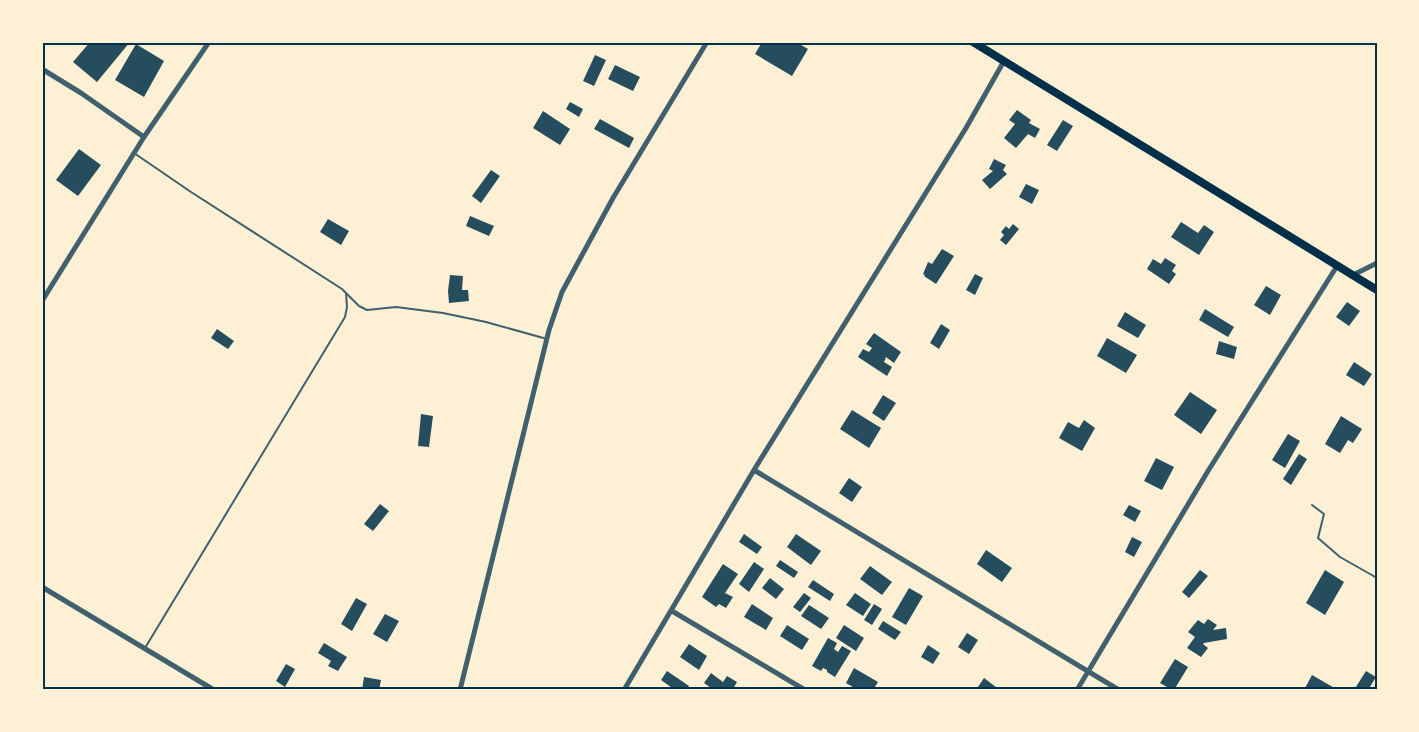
<svg xmlns="http://www.w3.org/2000/svg" width="1419" height="732" viewBox="0 0 1419 732" font-family="Rubik,sans-serif">
	<style>
		.building { fill: #264d5e }
		.lines { fill: none; stroke-linecap: round; stroke-linejoin: round }
		.service { stroke: #3f606c; stroke-width: 2 }
		.minor { stroke: #3f606c; stroke-width: 5 }
		.trunk { stroke: #003049; stroke-width: 8 }
		.neatline { fill: none; stroke: #003049; stroke-width: 2 }
	</style>
	<rect width="100%" height="100%" fill="#fdf0d5"/>
	<path class="building" d="M 90,42 L 130,42 L 97,82 L 73,62 Z
		M 762,42 L 796,42 L 808,49 L 792,76 L 755,54 Z
		M 136,44 L 164,61 L 144,97 L 115,80 Z
		M 595,55 L 606,60 L 594,86 L 583,81 Z
		M 615,65 L 640,77 L 633,91 L 608,79 Z
		M 570,102 L 583,109 L 579,117 L 566,109 Z
		M 1017,110 L 1031,120 L 1029,123 L 1040,129 L 1035,138 L 1028,134 L 1016,148 L 1004,138 L 1015,124 L 1009,120 Z
		M 543,111 L 570,129 L 560,145 L 533,128 Z
		M 600,119 L 634,138 L 629,148 L 594,129 Z
		M 1063,120 L 1073,126 L 1057,151 L 1047,145 Z
		M 79,149 L 101,165 L 78,196 L 56,180 Z
		M 994,159 L 1006,165 L 1003,170 L 1007,174 L 990,189 L 982,180 L 993,171 L 989,169 Z
		M 491,170 L 500,176 L 481,203 L 472,196 Z
		M 1026,184 L 1039,190 L 1032,204 L 1019,197 Z
		M 470,216 L 494,226 L 489,236 L 466,226 Z
		M 328,219 L 349,231 L 341,245 L 320,232 Z
		M 1181,222 L 1198,233 L 1204,225 L 1214,232 L 1199,255 L 1171,237 Z
		M 1013,224 L 1019,229 L 1006,245 L 1000,240 L 1004,235 L 1001,232 L 1006,226 L 1009,229 Z
		M 942,249 L 954,256 L 936,284 L 924,276 L 925,275 L 923,274 L 928,262 L 932,264 Z
		M 1165,258 L 1176,265 L 1172,271 L 1176,274 L 1169,284 L 1147,269 L 1153,259 L 1161,264 Z
		M 975,274 L 983,278 L 975,295 L 966,290 Z
		M 450,275 L 463,276 L 462,290 L 468,290 L 469,301 L 449,303 L 448,291 Z
		M 1266,286 L 1281,295 L 1270,315 L 1254,305 Z
		M 1347,302 L 1360,311 L 1349,326 L 1336,317 Z
		M 1205,309 L 1234,327 L 1228,337 L 1199,320 Z
		M 1125,312 L 1146,325 L 1138,338 L 1117,326 Z
		M 941,324 L 950,330 L 939,349 L 930,343 Z
		M 217,329 L 234,341 L 228,349 L 211,338 Z
		M 874,333 L 901,352 L 894,363 L 886,357 L 884,362 L 892,367 L 887,376 L 858,357 L 863,349 L 869,352 L 872,348 L 866,344 Z
		M 1107,338 L 1137,355 L 1126,373 L 1097,356 Z
		M 1219,341 L 1237,347 L 1234,359 L 1216,354 Z
		M 1354,362 L 1372,374 L 1364,386 L 1346,375 Z
		M 1190,392 L 1217,410 L 1201,434 L 1174,415 Z
		M 883,395 L 896,403 L 884,421 L 872,413 Z
		M 852,410 L 881,428 L 869,448 L 840,429 Z
		M 421,414 L 433,416 L 429,447 L 418,446 Z
		M 1341,416 L 1362,429 L 1353,443 L 1348,440 L 1340,453 L 1325,444 Z
		M 1084,420 L 1095,428 L 1082,451 L 1059,438 L 1068,422 L 1079,428 Z
		M 1288,434 L 1300,441 L 1285,468 L 1272,460 Z
		M 1299,454 L 1307,459 L 1291,485 L 1283,479 Z
		M 1156,458 L 1174,467 L 1162,490 L 1144,481 Z
		M 849,478 L 862,487 L 852,502 L 839,493 Z
		M 380,504 L 389,511 L 373,531 L 364,524 Z
		M 1129,505 L 1141,511 L 1135,522 L 1123,515 Z
		M 744,534 L 762,547 L 757,554 L 739,542 Z
		M 796,534 L 821,551 L 811,565 L 787,547 Z
		M 1132,537 L 1142,542 L 1134,557 L 1125,552 Z
		M 986,550 L 1012,568 L 1002,582 L 977,564 Z
		M 780,560 L 798,572 L 794,578 L 776,566 Z
		M 754,562 L 764,569 L 749,592 L 739,584 Z
		M 723,564 L 738,574 L 725,593 L 733,597 L 726,608 L 719,604 L 716,607 L 702,597 Z
		M 870,566 L 892,582 L 882,595 L 860,579 Z
		M 1200,570 L 1208,576 L 1189,598 L 1182,592 Z
		M 1325,570 L 1344,582 L 1325,615 L 1306,603 Z
		M 770,578 L 784,589 L 776,599 L 762,588 Z
		M 813,580 L 834,594 L 830,601 L 808,587 Z
		M 909,588 L 923,596 L 906,625 L 892,617 Z
		M 804,593 L 811,598 L 800,612 L 793,607 Z
		M 855,593 L 871,604 L 863,616 L 846,605 Z
		M 356,598 L 367,604 L 352,631 L 341,624 Z
		M 752,604 L 773,618 L 766,630 L 744,617 Z
		M 874,604 L 882,609 L 872,625 L 864,620 Z
		M 809,605 L 829,618 L 821,629 L 801,616 Z
		M 385,614 L 399,621 L 387,642 L 373,634 Z
		M 1208,619 L 1217,625 L 1213,630 L 1226,628 L 1227,639 L 1204,643 L 1203,644 L 1208,648 L 1201,657 L 1187,648 L 1195,637 L 1188,632 L 1198,620 L 1204,624 Z
		M 883,621 L 901,632 L 895,640 L 878,629 Z
		M 787,625 L 809,639 L 802,650 L 780,636 Z
		M 844,625 L 864,638 L 856,651 L 836,638 Z
		M 967,633 L 978,640 L 969,654 L 958,647 Z
		M 828,638 L 837,643 L 834,649 L 838,652 L 842,646 L 851,651 L 835,677 L 827,672 L 827,670 L 823,668 L 821,671 L 812,666 Z
		M 324,643 L 347,657 L 338,671 L 328,666 L 331,661 L 318,653 Z
		M 689,644 L 707,656 L 699,670 L 680,657 Z
		M 928,645 L 940,653 L 933,664 L 921,657 Z
		M 1175,659 L 1188,667 L 1174,690 L 1172,690 L 1160,683 Z
		M 286,664 L 295,669 L 285,687 L 276,681 Z
		M 854,668 L 878,682 L 873,690 L 858,690 L 846,683 Z
		M 667,671 L 689,686 L 687,690 L 675,690 L 661,680 Z
		M 1366,671 L 1376,677 L 1368,690 L 1354,690 Z
		M 711,673 L 723,682 L 727,676 L 737,682 L 733,689 L 735,690 L 714,690 L 704,683 Z
		M 1312,675 L 1338,690 L 1304,690 Z
		M 364,677 L 381,680 L 379,690 L 362,690 Z
		M 984,678 L 996,687 L 994,690 L 976,690 Z"/>
	<g class="lines">
		<path class="service" d="M 134,153 L 191,192 L 342,289 L 359,306 L 367,310 L 396,307 L 443,313 L 486,322 L 547,339
			M 1312,505 L 1324,514 L 1318,538 L 1340,557 L 1377,578
			M 145,648 L 345,317 L 347,307 L 346,293"/>
		<path class="minor" d="M 42,69 L 81,93 L 144,137
			M 1353,275 L 1377,263
			M 42,301 L 144,137 L 209,42
			M 754,470 L 1119,690
			M 42,587 L 214,690
			M 672,611 L 805,690
			M 460,690 L 549,330 L 562,292 L 613,198 L 707,42
			M 624,690 L 754,470 L 966,128 L 1004,61
			M 1077,690 L 1208,471 L 1337,266"/>
		<path class="trunk" d="M 973,42 L 1377,290"/>
	</g>
	<rect width="1419" height="732" fill="none" stroke="#fdf0d5" stroke-width="87"/>
	<rect x="44" y="44" width="1332" height="644" class="neatline"/>
</svg>
